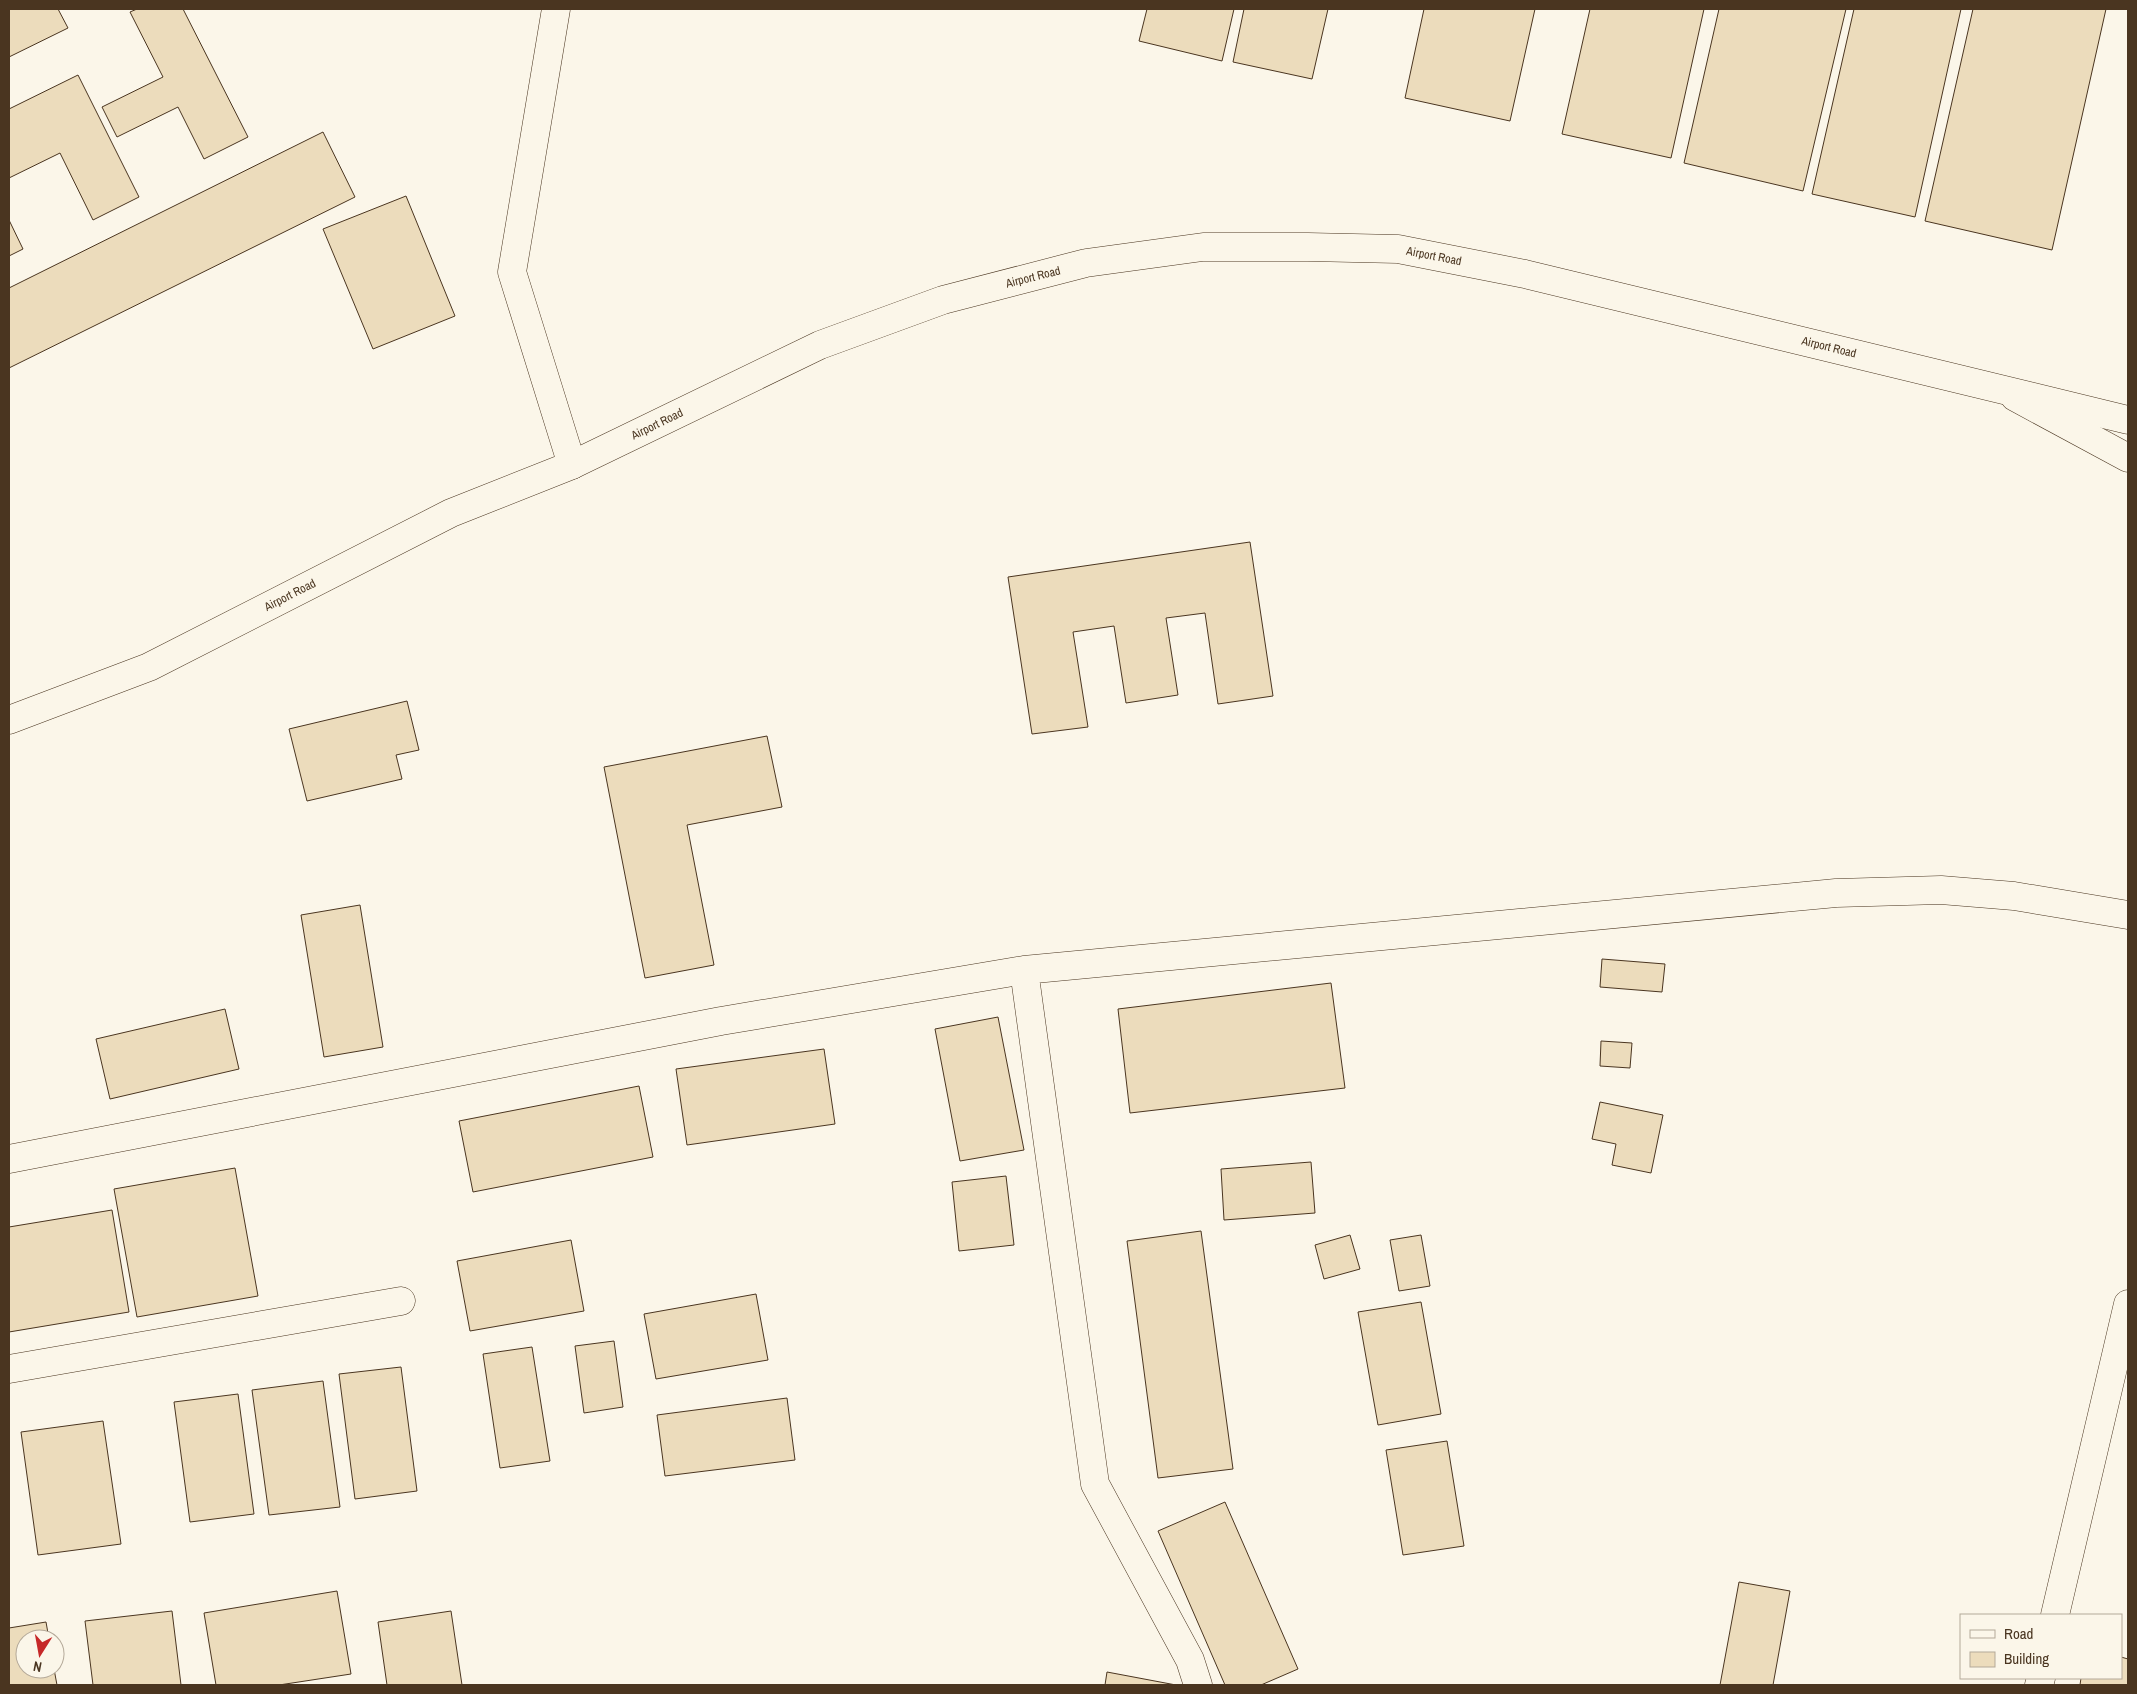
<svg xmlns="http://www.w3.org/2000/svg" width="2137" height="1694" viewBox="0 0 2137 1694" font-family="'Archivo Narrow',sans-serif">
	<style>
		.building { fill: #ecdcbc; stroke: #4a3520 }
		.lines { fill: none; stroke-linecap: round; stroke-linejoin: round }
		.minor-casing { stroke: #4a3520; stroke-width: 29 }
		.major-casing { stroke: #4a3520; stroke-width: 29 }
		.minor { stroke: #fbf6e9; stroke-width: 28 }
		.major { stroke: #fbf6e9; stroke-width: 28 }
		.labels { text-anchor: middle; stroke-width: 4; stroke-linejoin: round; paint-order: stroke }
		.street-label { font-size: 12px; fill: #4a3520; stroke: #fbf6e9 }
	</style>
	<rect width="100%" height="100%" fill="#fbf6e9"/>
	<path class="building" d="M 9,9 L 58,9 L 68,28 L 9,57 Z
		M 137,9 L 183,9 L 248,137 L 204,159 L 178,107 L 117,137 L 102,107 L 163,77 L 130,12 Z
		M 1147,9 L 1234,9 L 1222,61 L 1139,41 Z
		M 1244,9 L 1328,9 L 1312,79 L 1233,62 Z
		M 1424,9 L 1535,9 L 1510,121 L 1405,98 Z
		M 1590,9 L 1704,9 L 1671,158 L 1562,134 Z
		M 1719,9 L 1846,9 L 1803,191 L 1684,163 Z
		M 1854,9 L 1961,9 L 1915,217 L 1812,194 Z
		M 1973,9 L 2106,9 L 2052,250 L 1925,221 Z
		M 78,75 L 139,197 L 93,220 L 60,153 L 9,178 L 9,109 Z
		M 323,132 L 355,197 L 9,368 L 9,288 Z
		M 406,196 L 455,316 L 373,349 L 323,229 Z
		M 9,220 L 23,249 L 9,256 Z
		M 1250,542 L 1273,696 L 1218,704 L 1205,613 L 1166,618 L 1178,695 L 1126,703 L 1114,626 L 1073,632 L 1088,727 L 1032,734 L 1008,577 Z
		M 407,701 L 419,750 L 396,755 L 402,779 L 307,801 L 289,729 Z
		M 767,736 L 782,807 L 687,825 L 714,965 L 645,978 L 604,767 Z
		M 360,905 L 383,1047 L 324,1057 L 301,915 Z
		M 1602,959 L 1665,964 L 1662,992 L 1600,987 Z
		M 1331,983 L 1345,1088 L 1130,1113 L 1118,1009 Z
		M 225,1009 L 239,1069 L 110,1099 L 96,1039 Z
		M 998,1017 L 1024,1150 L 960,1161 L 935,1029 Z
		M 1601,1041 L 1632,1043 L 1630,1068 L 1600,1066 Z
		M 824,1049 L 835,1124 L 687,1145 L 676,1069 Z
		M 639,1086 L 653,1157 L 473,1192 L 459,1121 Z
		M 1600,1102 L 1663,1115 L 1651,1173 L 1612,1165 L 1616,1144 L 1592,1139 Z
		M 1311,1162 L 1315,1213 L 1224,1220 L 1221,1169 Z
		M 235,1168 L 258,1296 L 137,1317 L 114,1189 Z
		M 1006,1176 L 1014,1245 L 959,1251 L 952,1182 Z
		M 112,1210 L 129,1312 L 9,1332 L 9,1227 Z
		M 1201,1231 L 1233,1469 L 1158,1478 L 1127,1241 Z
		M 1350,1235 L 1360,1269 L 1324,1279 L 1315,1245 Z
		M 1421,1235 L 1430,1286 L 1399,1291 L 1390,1240 Z
		M 571,1240 L 584,1311 L 470,1331 L 457,1261 Z
		M 756,1294 L 768,1360 L 656,1379 L 644,1314 Z
		M 1421,1302 L 1441,1414 L 1378,1425 L 1358,1312 Z
		M 614,1341 L 623,1407 L 584,1413 L 575,1346 Z
		M 532,1347 L 550,1461 L 500,1468 L 483,1354 Z
		M 401,1367 L 417,1491 L 355,1499 L 339,1374 Z
		M 323,1381 L 340,1507 L 269,1515 L 252,1390 Z
		M 238,1394 L 254,1514 L 190,1522 L 174,1402 Z
		M 787,1398 L 795,1460 L 665,1476 L 657,1415 Z
		M 103,1421 L 121,1544 L 38,1555 L 21,1432 Z
		M 1447,1441 L 1464,1546 L 1403,1555 L 1386,1450 Z
		M 1225,1502 L 1298,1669 L 1261,1685 L 1225,1685 L 1158,1531 Z
		M 1739,1582 L 1790,1591 L 1773,1685 L 1720,1685 Z
		M 337,1591 L 351,1674 L 279,1685 L 216,1685 L 204,1613 Z
		M 172,1611 L 181,1685 L 93,1685 L 85,1621 Z
		M 451,1611 L 462,1685 L 387,1685 L 378,1622 Z
		M 46,1622 L 49,1639 L 25,1639 L 25,1669 L 54,1669 L 57,1685 L 9,1685 L 9,1628 Z
		M 2121,1657 L 2128,1659 L 2128,1685 L 2080,1685 L 2081,1678 L 2121,1678 Z
		M 1107,1672 L 1176,1685 L 1105,1685 Z"/>
	<g class="lines">
		<g class="minor-casing">
			<path id="minor" d="M 556,9 L 512,272 L 572,465
				M 2015,397 L 2128,458
				M 1024,970 L 1095,1484 L 1190,1660 L 1198,1685
				M 9,1159 L 721,1021 L 1024,970 L 1836,893 L 1941,890 L 2014,896 L 2128,915
				M 9,1369 L 401,1301
				M 2055,1615 L 2128,1304
				M 2039,1685 L 2041,1678"/>
		</g>
		<g class="major-casing">
			<path id="major" d="M 9,720 L 149,667 L 451,513 L 572,465 L 820,345 L 943,300 L 1086,263 L 1203,247 L 1308,247 L 1398,249 L 1525,274 L 2128,420"/>
		</g>
		<use href="#minor" class="minor"/>
		<use href="#major" class="major"/>
	</g>
	<g class="labels">
		<g class="street-label">
			<text transform="translate(1434 256) rotate(11)" y="4">Airport Road</text>
			<text transform="translate(1033 277) rotate(-14)" y="4">Airport Road</text>
			<text transform="translate(1829 347) rotate(14)" y="4">Airport Road</text>
			<text transform="translate(657 424) rotate(-26)" y="4">Airport Road</text>
			<text transform="translate(290 595) rotate(-27)" y="4">Airport Road</text>
		</g>
	</g>
	<rect width="2137" height="1694" fill="none" stroke="#4a3520" stroke-width="20"/>
	<rect x="1960" y="1614" width="162" height="65" fill="#fbf6e9" stroke="#b4a999"/>
	<rect x="1970" y="1630" width="25" height="8" fill="#fbf6e9" stroke="#b4a999"/>
	<text x="2004" y="1639" font-size="15" fill="#4a3520">Road</text>
	<rect x="1970" y="1652" width="25" height="15" fill="#ecdcbc" stroke="#b4a999"/>
	<text x="2004" y="1664" font-size="15" fill="#4a3520">Building</text>
	<g transform="translate(40 1654) rotate(191)"><circle r="24" fill="#fbf6e9" stroke="#b4a999"/>
	<path d="M0-4L9 19L0 12L-9 19Z" fill="#c62828"/>
	<text y="-8" font-size="14" font-weight="bold" text-anchor="middle" fill="#4a3520">N</text>
	</g>
</svg>
